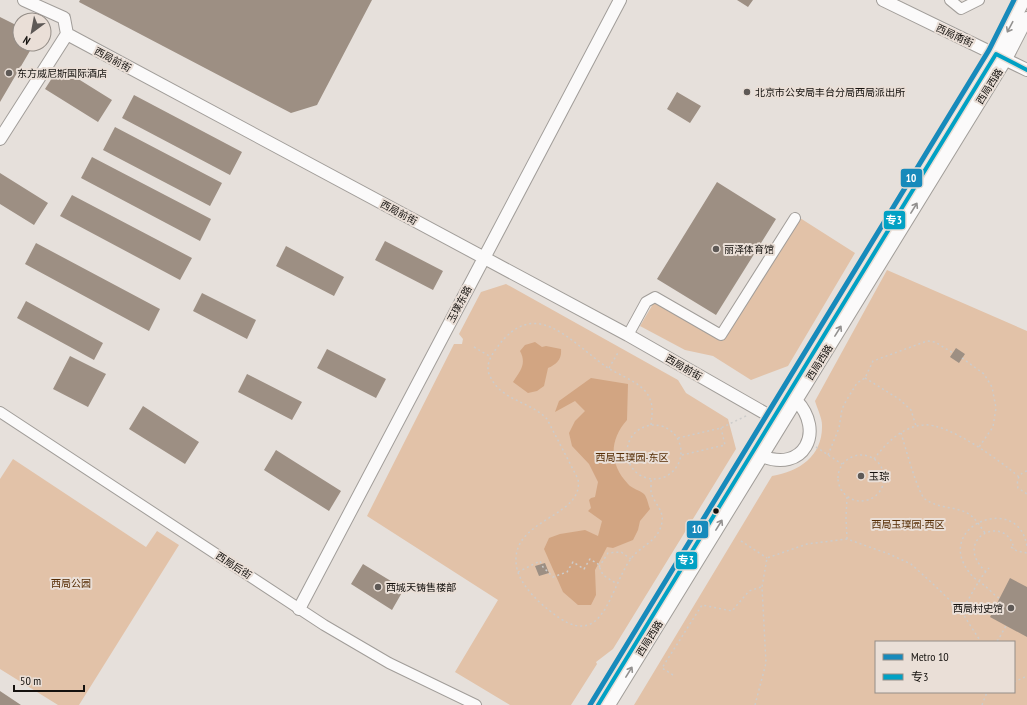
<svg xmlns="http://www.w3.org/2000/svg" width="1027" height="705" viewBox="0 0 1027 705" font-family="'PT Sans Narrow','Noto Sans SC',sans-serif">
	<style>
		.green { fill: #e2c2a8; fill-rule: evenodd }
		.water { fill: #d2a582 }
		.building { fill: #9d8f83 }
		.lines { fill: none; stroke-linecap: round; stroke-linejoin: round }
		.minor-casing { stroke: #a19d99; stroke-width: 12 }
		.tertiary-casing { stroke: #a19d99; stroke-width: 14 }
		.path { stroke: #cdcccb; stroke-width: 1.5; stroke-dasharray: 2 3; stroke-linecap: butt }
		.minor { stroke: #fbfafa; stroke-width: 10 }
		.tertiary { stroke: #fbfafa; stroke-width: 12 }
		.bus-1-casing { stroke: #eadfd7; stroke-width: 7 }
		.bus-1 { stroke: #01a1c4; stroke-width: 4 }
		.metro-1-casing { stroke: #eadfd7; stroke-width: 8 }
		.metro-1 { stroke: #178abb; stroke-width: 5 }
		.oneway { stroke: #939190 }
		.poi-dot { fill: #5e5956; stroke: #eadfd7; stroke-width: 1.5 }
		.bus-dot { fill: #14110e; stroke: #eadfd7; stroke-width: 1.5 }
		.labels { text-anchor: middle; stroke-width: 4; stroke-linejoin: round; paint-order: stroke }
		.street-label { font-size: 10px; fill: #14110e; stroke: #eadfd7 }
		.poi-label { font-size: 10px; fill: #14110e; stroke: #eadfd7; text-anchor: start }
		.park-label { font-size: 10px; fill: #552d05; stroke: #eadfd7 }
		.line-badge { stroke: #eadfd7; stroke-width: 1.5 }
		.badge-label { font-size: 11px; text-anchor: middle; font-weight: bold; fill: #fff }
	</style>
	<rect width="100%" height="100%" fill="#e6e0db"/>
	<path class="green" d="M 800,218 L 855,253 L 788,366 L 751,380 L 713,356 L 685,350 L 640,326 L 653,304 L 657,302 L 722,340 Z
		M 887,270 L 1027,331 L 1027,705 L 634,705 L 772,476 C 800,472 823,455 822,425 C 822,418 817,408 815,401 ZM 876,642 L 1014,642 L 1014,692 L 876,692 Z
		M 506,284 L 678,380 L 686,393 L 728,419 L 736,449 L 613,649 L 596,662 L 597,664 L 571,705 L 510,705 L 455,672 L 498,600 L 367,516 L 454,344 L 462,344 L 463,339 L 459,334 L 481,292 Z
		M 13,459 L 146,547 L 157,531 L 179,545 L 79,705 L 58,705 L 0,669 L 0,479 Z"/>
	<path class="water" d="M 535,342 L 542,347 L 546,346 L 561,349 C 562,359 557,364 548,368 L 544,386 L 537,391 L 528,393 L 513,382 C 520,371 527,364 520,351 L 525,345 Z
		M 591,378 L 628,384 L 627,420 C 609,440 609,464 628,484 C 632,489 640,490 644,494 C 647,497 648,504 650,509 L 640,521 L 638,530 L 633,540 L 613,548 L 607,547 L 595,570 L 596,595 L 591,605 L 578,605 L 563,592 L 544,549 L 549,538 L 560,534 L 585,530 L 598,536 L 602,521 L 588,511 L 591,508 L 589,500 L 591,498 L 595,497 L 598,482 L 589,464 L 572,446 L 569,433 L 575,421 L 585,411 L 575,401 L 555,412 L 559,401 Z"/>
	<path class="building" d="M 80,0 L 372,0 L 317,105 L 291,113 L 79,2 Z
		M 737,0 L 753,0 L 748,7 Z
		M 0,17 L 20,27 L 20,44 L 34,44 L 0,102 Z
		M 59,67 L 112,100 L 98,122 L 45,89 Z
		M 677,92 L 701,106 L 690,123 L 667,109 Z
		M 134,95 L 242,152 L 230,175 L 122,118 Z
		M 115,127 L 222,183 L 210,206 L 103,150 Z
		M 92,157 L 211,219 L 200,241 L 81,178 Z
		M 0,173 L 48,203 L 34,225 L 0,204 Z
		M 717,182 L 776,219 L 716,315 L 657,279 Z
		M 72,195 L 192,258 L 180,280 L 60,216 Z
		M 385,241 L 443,271 L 433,290 L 375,260 Z
		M 36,243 L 160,309 L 149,331 L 25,264 Z
		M 286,246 L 344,277 L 334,296 L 276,266 Z
		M 202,293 L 256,320 L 247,339 L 193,311 Z
		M 26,301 L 103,343 L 94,360 L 17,318 Z
		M 956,348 L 965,354 L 959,363 L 950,357 Z
		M 327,349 L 386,379 L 376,398 L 317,368 Z
		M 70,356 L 106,374 L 88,407 L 53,389 Z
		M 247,374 L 302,402 L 292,420 L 238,392 Z
		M 143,406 L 199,442 L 185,464 L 129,429 Z
		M 276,450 L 341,491 L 329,511 L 264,470 Z
		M 545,563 L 549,573 L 539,576 L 535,566 Z
		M 363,564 L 404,589 L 392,610 L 351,584 Z
		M 1010,578 L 1027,587 L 1027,637 L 990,617 Z
		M 0,691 L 21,705 L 0,705 Z"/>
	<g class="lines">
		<g class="minor-casing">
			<path id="minor" d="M 950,0 L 961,9 L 979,0
				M 628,335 L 646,302 L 655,297 L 721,335 L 795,218
				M 0,412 L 324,625 L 389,663 L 476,705"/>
		</g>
		<g class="tertiary-casing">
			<path id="tertiary" d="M 24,0 L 64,18 L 67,34 L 628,335 L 782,423
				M 883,0 L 1027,70
				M 0,139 L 67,34
				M 762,456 C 803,473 826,432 796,400
				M 299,609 L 620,0
				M 598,705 L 996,54 L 1024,0
				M 609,705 L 1006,59 L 1027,18"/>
		</g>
		<path class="path" d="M 474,347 L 491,357
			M 962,358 L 984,374 L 992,387 L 996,408 L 993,427 L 979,447
			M 609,368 L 619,351
			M 865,378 L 899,399 L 911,410 L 916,426
			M627 452a27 27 0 1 1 54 0a27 27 0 1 1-54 0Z
			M 651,425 C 652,414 654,405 648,395 C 640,382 621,376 608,368 C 571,343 535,293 496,349 C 490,357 485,367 490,376 C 501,401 530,401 547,419 L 578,479 C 585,519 506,518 517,569 C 521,585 537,601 550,611 C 603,655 608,592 630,560 C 639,546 659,542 662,522 C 664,509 653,503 651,491 C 651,488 651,483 651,479
			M 901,433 C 905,446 918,494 925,499 C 938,509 956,506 969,514 C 976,519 980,526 985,533
			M 678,438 L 721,428 L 748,415
			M 816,447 L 842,464
			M838 478a23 23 0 1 1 46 0a23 23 0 1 1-46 0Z
			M 682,455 L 725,445 L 721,428
			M 828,455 L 839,428 L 842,409 L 846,401 L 857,383 L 865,378 L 873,361 L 927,341 L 935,342 L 953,353
			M 874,459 C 886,443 902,427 923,425 C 947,422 1001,461 1019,477
			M 1027,471 C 1019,473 1016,480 1018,488 L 1027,494
			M 847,497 L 846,518 L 847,539
			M 741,541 L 767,558
			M 1011,547 L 1017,551 L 1027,553
			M 599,567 L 608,553 L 621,552 L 631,559
			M 518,572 L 540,561 L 543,567 L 553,577 L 567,572 L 573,562 L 584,569 L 590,559 L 598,564 L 603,575 L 617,584
			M 986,572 C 950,538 1007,512 1014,549
			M 999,598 C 994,595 990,590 985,586 C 980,582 973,578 969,572 C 933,525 1020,492 1027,547
			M 961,611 C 971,597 977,581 989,568
			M 992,642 L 998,640 L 1006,626
			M 673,675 L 662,668 L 702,605 L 732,611 L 749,591 L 761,587
			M 1014,682 L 1027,676
			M 755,705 L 766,663 L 762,587 L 767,558 L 807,544 L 847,539 L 889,554 L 911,564 L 932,583 L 961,611 L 981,642
			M 982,705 L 987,692"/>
		<use href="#minor" class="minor"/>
		<use href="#tertiary" class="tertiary"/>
		<g class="bus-1-casing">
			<path id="bus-1" d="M 598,705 L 996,54 L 1027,70"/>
		</g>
		<use href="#bus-1" class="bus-1"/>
		<g class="metro-1-casing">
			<path id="metro-1" d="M 590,705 L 989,50 L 1014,0"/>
		</g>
		<use href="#metro-1" class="metro-1"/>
	</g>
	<defs><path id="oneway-shaft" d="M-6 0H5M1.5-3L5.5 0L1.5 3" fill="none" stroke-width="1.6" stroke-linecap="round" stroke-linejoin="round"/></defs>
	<g class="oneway">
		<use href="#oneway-shaft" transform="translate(1010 27) rotate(118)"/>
		<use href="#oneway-shaft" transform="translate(914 208) rotate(-58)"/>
		<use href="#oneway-shaft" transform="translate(838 331) rotate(-58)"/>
		<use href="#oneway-shaft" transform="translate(719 525) rotate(-58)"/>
		<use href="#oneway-shaft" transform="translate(629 672) rotate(-58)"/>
	</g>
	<g class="poi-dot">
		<circle cx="9" cy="73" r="4"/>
		<circle cx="747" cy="92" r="4"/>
		<circle cx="716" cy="249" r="4"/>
		<circle cx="861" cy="476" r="4"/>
		<circle cx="378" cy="587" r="4"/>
		<circle cx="1011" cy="608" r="4"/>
	</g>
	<circle class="bus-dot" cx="716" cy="511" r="3.5"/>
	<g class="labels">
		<g class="street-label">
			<text transform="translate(955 35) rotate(25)" y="4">西局南街</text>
			<text transform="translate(113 59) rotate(28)" y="4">西局前街</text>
			<text transform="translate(989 86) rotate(-58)" y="4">西局西路</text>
			<text transform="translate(399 212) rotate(28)" y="4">西局前街</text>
			<text transform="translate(459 304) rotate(-62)" y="4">玉璞东路</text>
			<text transform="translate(819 362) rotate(-58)" y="4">西局西路</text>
			<text transform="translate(684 367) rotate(30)" y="4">西局前街</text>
			<text transform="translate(234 565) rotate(33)" y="4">西局后街</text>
			<text transform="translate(649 638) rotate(-58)" y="4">西局西路</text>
		</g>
		<g class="poi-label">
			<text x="17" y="77">东方威尼斯国际酒店</text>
			<text x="755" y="96">北京市公安局丰台分局西局派出所</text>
			<text x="724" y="253">丽泽体育馆</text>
			<text x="869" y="480">玉琮</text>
			<text x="386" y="591">西城天铸售楼部</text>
			<text x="1003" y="612" text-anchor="end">西局村史馆</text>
		</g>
		<g class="park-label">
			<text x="632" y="461">西局玉璞园-东区</text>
			<text x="908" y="528">西局玉璞园-西区</text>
			<text x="71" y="587">西局公园</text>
		</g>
	</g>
	<g class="line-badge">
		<rect x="900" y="168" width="23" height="20" rx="4" fill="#178abb"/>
		<rect x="883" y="210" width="23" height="20" rx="4" fill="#01a1c4"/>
		<rect x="686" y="520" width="23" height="19" rx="4" fill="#178abb"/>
		<rect x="675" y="551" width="23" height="19" rx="4" fill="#01a1c4"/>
	</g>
	<g class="badge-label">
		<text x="911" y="182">10</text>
		<text x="894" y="224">专3</text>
		<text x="697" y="533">10</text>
		<text x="686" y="564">专3</text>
	</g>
	<rect x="875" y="641" width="140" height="52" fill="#eadfd7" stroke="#948d87"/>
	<rect x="883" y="654" width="20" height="6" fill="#178abb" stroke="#948d87"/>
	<text x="911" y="661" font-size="12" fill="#14110e">Metro 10</text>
	<rect x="883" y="674" width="20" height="6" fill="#01a1c4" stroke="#948d87"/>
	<text x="911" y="681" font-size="12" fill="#14110e">专3</text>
	<g transform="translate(32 32) rotate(212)"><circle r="19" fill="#eadfd7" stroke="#948d87"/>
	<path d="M0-3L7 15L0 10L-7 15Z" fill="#5e5956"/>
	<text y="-6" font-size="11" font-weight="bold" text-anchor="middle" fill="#14110e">N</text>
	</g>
	<path d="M14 685v6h70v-6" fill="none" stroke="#14110e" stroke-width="2"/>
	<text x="20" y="685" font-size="12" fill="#14110e" stroke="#eadfd7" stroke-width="3" paint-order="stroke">50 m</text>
</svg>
